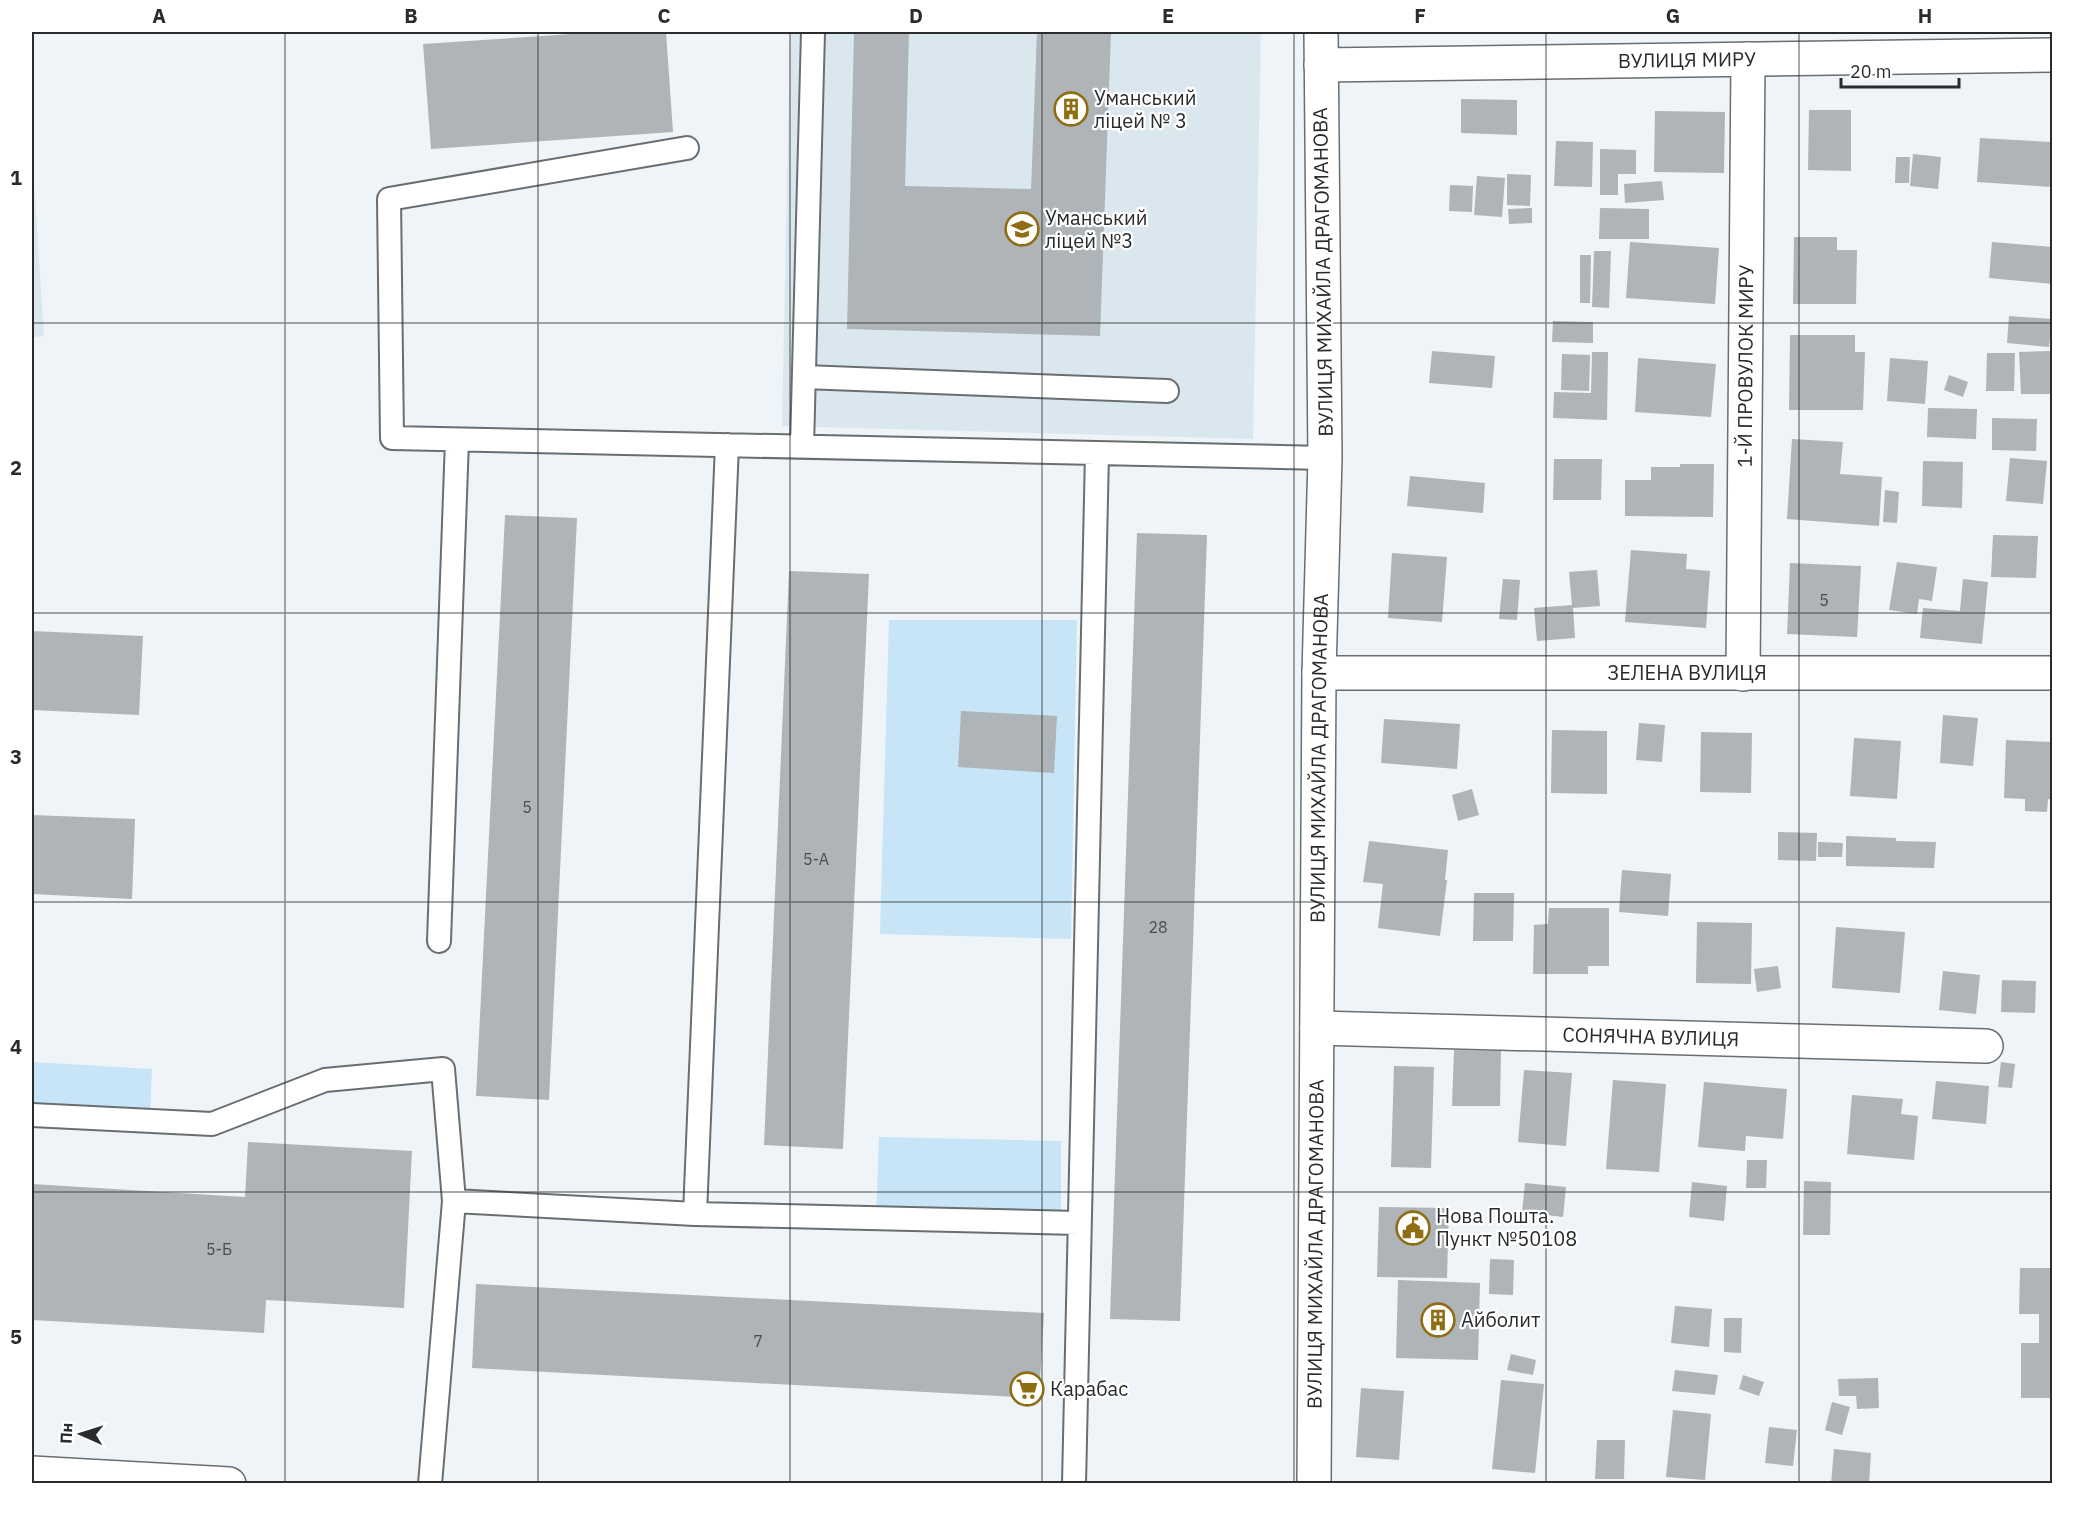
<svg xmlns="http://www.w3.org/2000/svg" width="2084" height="1515" viewBox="0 0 2084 1515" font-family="'IBM Plex Sans',sans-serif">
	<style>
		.built { fill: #dbe7ef }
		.green { fill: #c7e5f7 }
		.building { fill: #aeb4b7 }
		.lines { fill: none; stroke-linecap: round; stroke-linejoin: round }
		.lane-casing { stroke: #696e71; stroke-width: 26 }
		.street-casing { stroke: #696e71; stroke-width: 36 }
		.secondary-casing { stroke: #696e71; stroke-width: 36 }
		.lane { stroke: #fff; stroke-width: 22 }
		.street { stroke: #fff; stroke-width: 33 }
		.secondary { stroke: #fff; stroke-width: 33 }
		.grid { fill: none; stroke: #292b2c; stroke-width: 1.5; stroke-opacity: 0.55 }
		.labels { text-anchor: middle; stroke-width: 4.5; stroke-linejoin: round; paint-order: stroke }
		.number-label { font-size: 16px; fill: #4a4d4f }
		.street-label { font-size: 20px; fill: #292b2c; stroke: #fff }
		.poi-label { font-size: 20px; fill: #292b2c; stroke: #fff; text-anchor: start }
		.neatline { fill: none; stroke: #292b2c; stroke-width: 2 }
		.grid-label { font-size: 20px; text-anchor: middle; font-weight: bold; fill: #292b2c }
	</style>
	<rect width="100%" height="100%" fill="#eff4f8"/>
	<path class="built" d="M 790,32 L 1261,32 L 1253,439 L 782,426 Z
		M 32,153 L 44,336 L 32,337 Z"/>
	<path class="green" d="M 889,620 L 1077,620 L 1071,939 L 880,934 Z
		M 32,1062 L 152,1069 L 150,1116 L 32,1109 Z
		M 879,1137 L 1061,1141 L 1061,1220 L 876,1216 Z"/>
	<path class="building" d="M 601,32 L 666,32 L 673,132 L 431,149 L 423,44 Z
		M 854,32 L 909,32 L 905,186 L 1031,189 L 1037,32 L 1111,32 L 1100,336 L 847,329 Z
		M 1461,99 L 1517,100 L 1517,135 L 1461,133 Z
		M 1809,110 L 1851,110 L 1851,171 L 1808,170 Z
		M 1655,111 L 1725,112 L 1724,173 L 1654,172 Z
		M 1980,138 L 2052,142 L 2052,187 L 1977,182 Z
		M 1556,141 L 1593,142 L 1592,187 L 1554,186 Z
		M 1600,149 L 1636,150 L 1636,174 L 1618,174 L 1618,195 L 1600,195 Z
		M 1913,154 L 1941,157 L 1938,189 L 1910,186 Z
		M 1896,157 L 1910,157 L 1909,183 L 1895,183 Z
		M 1507,174 L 1531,175 L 1530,206 L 1507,205 Z
		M 1477,176 L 1505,178 L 1502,217 L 1474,215 Z
		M 1662,181 L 1664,200 L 1625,203 L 1624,184 Z
		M 1450,185 L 1473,186 L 1472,212 L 1449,211 Z
		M 1532,208 L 1532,223 L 1509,224 L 1508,209 Z
		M 1600,208 L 1649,209 L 1649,239 L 1599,239 Z
		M 1794,237 L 1837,237 L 1837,250 L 1857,250 L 1856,304 L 1793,304 Z
		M 1630,242 L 1719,248 L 1715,304 L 1626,298 Z
		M 1992,242 L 2052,247 L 2052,284 L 1989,278 Z
		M 1594,251 L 1611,251 L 1609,308 L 1592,307 Z
		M 1580,255 L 1591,255 L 1590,303 L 1580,303 Z
		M 2009,316 L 2052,319 L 2049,347 L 2007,343 Z
		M 1553,321 L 1593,322 L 1593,343 L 1552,342 Z
		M 1790,335 L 1855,335 L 1855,352 L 1865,352 L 1863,410 L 1789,410 Z
		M 1432,351 L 1495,356 L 1492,388 L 1429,383 Z
		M 2052,351 L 2052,394 L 2021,394 L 2019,352 Z
		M 1592,352 L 1608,352 L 1607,420 L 1553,418 L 1554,392 L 1591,393 Z
		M 1987,353 L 2015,353 L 2014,391 L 1986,391 Z
		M 1562,354 L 1590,355 L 1589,391 L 1561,390 Z
		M 1638,358 L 1716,364 L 1711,417 L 1635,412 Z
		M 1890,358 L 1928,361 L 1925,404 L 1887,401 Z
		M 1949,375 L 1968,382 L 1963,397 L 1944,390 Z
		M 1928,408 L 1977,409 L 1976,439 L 1927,437 Z
		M 1992,418 L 2037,419 L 2036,451 L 1992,450 Z
		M 1792,439 L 1843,442 L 1840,474 L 1882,477 L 1879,526 L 1787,519 Z
		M 2010,458 L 2047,461 L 2043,504 L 2006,501 Z
		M 1554,459 L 1602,459 L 1601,500 L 1553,500 Z
		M 1923,461 L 1963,462 L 1962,508 L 1922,506 Z
		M 1680,464 L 1714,464 L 1713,517 L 1625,516 L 1625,480 L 1651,480 L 1651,467 L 1680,467 Z
		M 1410,476 L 1485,483 L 1483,513 L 1407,506 Z
		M 1885,490 L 1899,492 L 1897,523 L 1883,522 Z
		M 505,515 L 577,518 L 549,1100 L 476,1096 Z
		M 1137,533 L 1207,535 L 1180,1321 L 1110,1319 Z
		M 1993,535 L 2038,536 L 2036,578 L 1991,577 Z
		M 1631,550 L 1687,554 L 1686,569 L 1710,571 L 1706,628 L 1625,622 Z
		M 1392,553 L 1447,557 L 1442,622 L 1388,618 Z
		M 1897,562 L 1937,567 L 1932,601 L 1919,599 L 1917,614 L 1889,610 Z
		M 1790,563 L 1861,566 L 1857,637 L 1787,634 Z
		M 1597,570 L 1600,606 L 1573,608 L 1575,638 L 1537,641 L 1534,608 L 1572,605 L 1569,572 Z
		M 789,571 L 869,574 L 843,1149 L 764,1145 Z
		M 1503,579 L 1520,580 L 1517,620 L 1499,619 Z
		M 1963,579 L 1988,582 L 1982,644 L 1920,638 L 1923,608 L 1960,611 Z
		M 32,631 L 143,636 L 139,715 L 32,710 Z
		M 961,711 L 1057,716 L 1054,773 L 958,767 Z
		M 1943,715 L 1978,718 L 1973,766 L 1940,763 Z
		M 1384,719 L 1460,724 L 1457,769 L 1381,763 Z
		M 1639,723 L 1665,725 L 1662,762 L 1636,760 Z
		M 1552,730 L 1607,731 L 1607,794 L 1551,793 Z
		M 1701,732 L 1752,733 L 1751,793 L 1700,792 Z
		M 1854,738 L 1901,741 L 1897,799 L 1850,796 Z
		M 2006,740 L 2052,742 L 2052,800 L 2048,799 L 2047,812 L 2025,811 L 2025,799 L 2004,798 Z
		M 1472,789 L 1479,815 L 1458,821 L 1452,795 Z
		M 32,815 L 135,819 L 132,899 L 32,894 Z
		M 1778,832 L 1817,833 L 1816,861 L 1778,860 Z
		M 1846,836 L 1896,838 L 1896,841 L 1936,842 L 1934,868 L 1846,866 Z
		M 1369,841 L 1448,850 L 1445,880 L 1447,880 L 1440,936 L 1378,928 L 1383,884 L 1363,882 Z
		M 1818,842 L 1843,843 L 1842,857 L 1818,857 Z
		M 1622,870 L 1671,874 L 1668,916 L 1619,912 Z
		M 1474,893 L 1514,893 L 1513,941 L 1473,941 Z
		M 1549,908 L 1609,908 L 1609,966 L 1588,966 L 1588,974 L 1533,974 L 1534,925 L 1548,924 Z
		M 1697,922 L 1752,923 L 1751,984 L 1696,983 Z
		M 1836,927 L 1905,932 L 1900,993 L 1832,988 Z
		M 1778,966 L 1781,988 L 1757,992 L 1754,969 Z
		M 1943,971 L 1980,975 L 1976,1014 L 1939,1010 Z
		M 2002,980 L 2036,981 L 2035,1013 L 2001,1012 Z
		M 1454,1050 L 1501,1051 L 1500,1106 L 1452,1106 Z
		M 2001,1062 L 2015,1064 L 2012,1088 L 1998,1087 Z
		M 1394,1066 L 1434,1067 L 1431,1168 L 1391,1167 Z
		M 1524,1070 L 1572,1073 L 1566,1146 L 1518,1142 Z
		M 1613,1080 L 1666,1084 L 1659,1172 L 1606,1169 Z
		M 1936,1081 L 1989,1086 L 1986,1124 L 1932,1119 Z
		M 1704,1082 L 1787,1089 L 1783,1139 L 1746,1136 L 1745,1151 L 1698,1147 Z
		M 1852,1095 L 1903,1099 L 1901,1114 L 1918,1116 L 1914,1160 L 1847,1154 Z
		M 248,1142 L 412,1151 L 404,1308 L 266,1300 L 264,1333 L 32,1320 L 32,1184 L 245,1197 Z
		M 1747,1160 L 1767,1160 L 1766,1188 L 1746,1188 Z
		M 1804,1181 L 1831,1182 L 1830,1235 L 1803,1235 Z
		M 1692,1182 L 1727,1186 L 1724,1221 L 1689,1217 Z
		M 1525,1183 L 1566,1187 L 1563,1217 L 1522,1212 Z
		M 1379,1207 L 1449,1208 L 1447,1278 L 1377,1277 Z
		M 1490,1259 L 1514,1260 L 1513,1295 L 1489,1294 Z
		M 2020,1268 L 2052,1268 L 2052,1398 L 2021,1398 L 2021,1343 L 2039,1343 L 2039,1314 L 2019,1314 Z
		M 1398,1280 L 1480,1283 L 1478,1360 L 1396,1358 Z
		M 476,1284 L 1044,1313 L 1039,1398 L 472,1368 Z
		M 1675,1306 L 1712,1309 L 1709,1347 L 1671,1343 Z
		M 1724,1318 L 1742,1318 L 1741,1353 L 1724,1352 Z
		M 1511,1354 L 1536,1360 L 1533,1375 L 1507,1370 Z
		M 1675,1370 L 1718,1375 L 1715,1395 L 1672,1391 Z
		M 1743,1375 L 1764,1382 L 1759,1396 L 1739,1389 Z
		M 1878,1378 L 1879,1408 L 1857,1409 L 1856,1396 L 1839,1396 L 1838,1379 Z
		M 1501,1380 L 1544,1384 L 1535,1473 L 1492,1469 Z
		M 1361,1388 L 1404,1391 L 1399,1460 L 1356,1457 Z
		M 1832,1402 L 1850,1407 L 1842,1435 L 1825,1430 Z
		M 1673,1410 L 1711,1414 L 1705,1480 L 1666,1477 Z
		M 1769,1427 L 1797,1430 L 1793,1466 L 1765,1463 Z
		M 1597,1440 L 1625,1440 L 1624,1479 L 1595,1479 Z
		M 1834,1449 L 1871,1453 L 1869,1484 L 1831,1484 Z"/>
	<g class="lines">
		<g class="lane-casing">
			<path id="lane" d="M 687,148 L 389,199 L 392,438 L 1097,453 L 1074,1484
				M 804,377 L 1167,391
				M 727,445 L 695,1214 L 1078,1223
				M 802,446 L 813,32
				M 1097,453 L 1325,458
				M 439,941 L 457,440
				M 32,1115 L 212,1124 L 325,1080 L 443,1069 L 454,1201 L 695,1214
				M 430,1484 L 454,1201"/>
		</g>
		<g class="street-casing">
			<g id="street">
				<path id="s1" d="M 1321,65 L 2052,55"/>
				<path id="s2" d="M 1319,673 L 2052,673"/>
				<path id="s3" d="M 1743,674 L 1748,59"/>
				<path id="s4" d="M 1317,1028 L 1986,1046"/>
				<path id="s5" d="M 1314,1484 L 1319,673 L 1325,458 L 1321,32"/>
			</g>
		</g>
		<g class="secondary-casing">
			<path id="secondary" d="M 32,1473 L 229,1484"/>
		</g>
		<use href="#lane" class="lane"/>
		<use href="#street" class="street"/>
		<use href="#secondary" class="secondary"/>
	</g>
	<path class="grid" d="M 285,32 L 285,1484M 538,32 L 538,1484M 790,32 L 790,1484M 1042,32 L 1042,1484M 1294,32 L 1294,1484M 1546,32 L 1546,1484M 1799,32 L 1799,1484M 32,323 L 2052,323M 32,613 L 2052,613M 32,902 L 2052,902M 32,1192 L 2052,1192"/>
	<defs>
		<g id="building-ring" transform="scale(1.725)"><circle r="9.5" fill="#fff" stroke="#8f6d12" stroke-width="1.5"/><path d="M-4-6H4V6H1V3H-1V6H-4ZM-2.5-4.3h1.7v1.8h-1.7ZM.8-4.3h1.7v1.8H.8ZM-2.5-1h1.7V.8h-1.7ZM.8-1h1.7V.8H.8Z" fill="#8f6d12"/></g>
		<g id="school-ring" transform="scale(1.725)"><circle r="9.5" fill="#fff" stroke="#8f6d12" stroke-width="1.5"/><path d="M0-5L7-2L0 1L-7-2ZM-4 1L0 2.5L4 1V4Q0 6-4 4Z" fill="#8f6d12"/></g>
		<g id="civic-ring" transform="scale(1.725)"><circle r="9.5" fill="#fff" stroke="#8f6d12" stroke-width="1.5"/><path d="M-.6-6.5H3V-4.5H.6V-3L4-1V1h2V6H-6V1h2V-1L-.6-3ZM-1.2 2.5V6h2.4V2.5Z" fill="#8f6d12"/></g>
		<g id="supermarket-ring" transform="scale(1.725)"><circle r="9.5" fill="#fff" stroke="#8f6d12" stroke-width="1.5"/><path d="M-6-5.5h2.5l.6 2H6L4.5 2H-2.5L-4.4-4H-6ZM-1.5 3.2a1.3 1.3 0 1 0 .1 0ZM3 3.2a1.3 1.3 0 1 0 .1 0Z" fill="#8f6d12"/></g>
	</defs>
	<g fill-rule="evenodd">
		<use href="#building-ring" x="1071" y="109"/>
		<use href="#school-ring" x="1022" y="229"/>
		<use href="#civic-ring" x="1413" y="1228"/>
		<use href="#building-ring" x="1438" y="1320"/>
		<use href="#supermarket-ring" x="1027" y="1389"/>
	</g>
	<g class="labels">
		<g class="number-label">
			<text x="1824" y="606">5</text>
			<text x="527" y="813">5</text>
			<text x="816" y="865">5-А</text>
			<text x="1158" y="933">28</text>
			<text x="219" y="1255">5-Б</text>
			<text x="758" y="1347">7</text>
		</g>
		<g class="street-label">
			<text dy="7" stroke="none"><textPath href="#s1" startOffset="366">ВУЛИЦЯ МИРУ</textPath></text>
			<text transform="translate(1323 272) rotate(-91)" y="7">ВУЛИЦЯ МИХАЙЛА ДРАГОМАНОВА</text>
			<text dy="7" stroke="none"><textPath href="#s3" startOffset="308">1-Й ПРОВУЛОК МИРУ</textPath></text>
			<text dy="7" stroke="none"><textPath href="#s2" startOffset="368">ЗЕЛЕНА ВУЛИЦЯ</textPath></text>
			<text dy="7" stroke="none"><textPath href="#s5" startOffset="726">ВУЛИЦЯ МИХАЙЛА ДРАГОМАНОВА</textPath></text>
			<text dy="7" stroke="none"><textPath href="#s4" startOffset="334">СОНЯЧНА ВУЛИЦЯ</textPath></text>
			<text dy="7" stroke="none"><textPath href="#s5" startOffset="240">ВУЛИЦЯ МИХАЙЛА ДРАГОМАНОВА</textPath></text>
		</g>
		<g class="poi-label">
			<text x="1094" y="105">Уманський<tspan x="1094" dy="23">ліцей № 3</tspan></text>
			<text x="1045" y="225">Уманський<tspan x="1045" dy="23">ліцей №3</tspan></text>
			<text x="1436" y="1223">Нова Пошта.<tspan x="1436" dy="23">Пункт №50108</tspan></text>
			<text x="1461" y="1327">Айболит</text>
			<text x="1050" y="1396">Карабас</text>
		</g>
	</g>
	<rect width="2084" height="1515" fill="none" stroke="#ffffff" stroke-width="66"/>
	<g transform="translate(81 1434) rotate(273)" stroke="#ffffff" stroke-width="4.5" paint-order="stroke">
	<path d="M0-4.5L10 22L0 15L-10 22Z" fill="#292b2c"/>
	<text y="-9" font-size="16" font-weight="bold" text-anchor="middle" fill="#292b2c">Пн</text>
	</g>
	<path d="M1841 78v9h118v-9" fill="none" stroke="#292b2c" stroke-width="3"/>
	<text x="1850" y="78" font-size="18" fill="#292b2c" stroke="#ffffff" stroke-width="4.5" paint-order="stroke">20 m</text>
	<rect x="33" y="33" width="2018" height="1449" class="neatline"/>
	<g class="grid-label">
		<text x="159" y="23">A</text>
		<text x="411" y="23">B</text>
		<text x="664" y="23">C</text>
		<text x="916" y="23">D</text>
		<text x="1168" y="23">E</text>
		<text x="1420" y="23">F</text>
		<text x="1673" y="23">G</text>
		<text x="1925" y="23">H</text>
		<text x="16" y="185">1</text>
		<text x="16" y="475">2</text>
		<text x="16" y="764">3</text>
		<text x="16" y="1054">4</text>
		<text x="16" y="1344">5</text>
	</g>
</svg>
